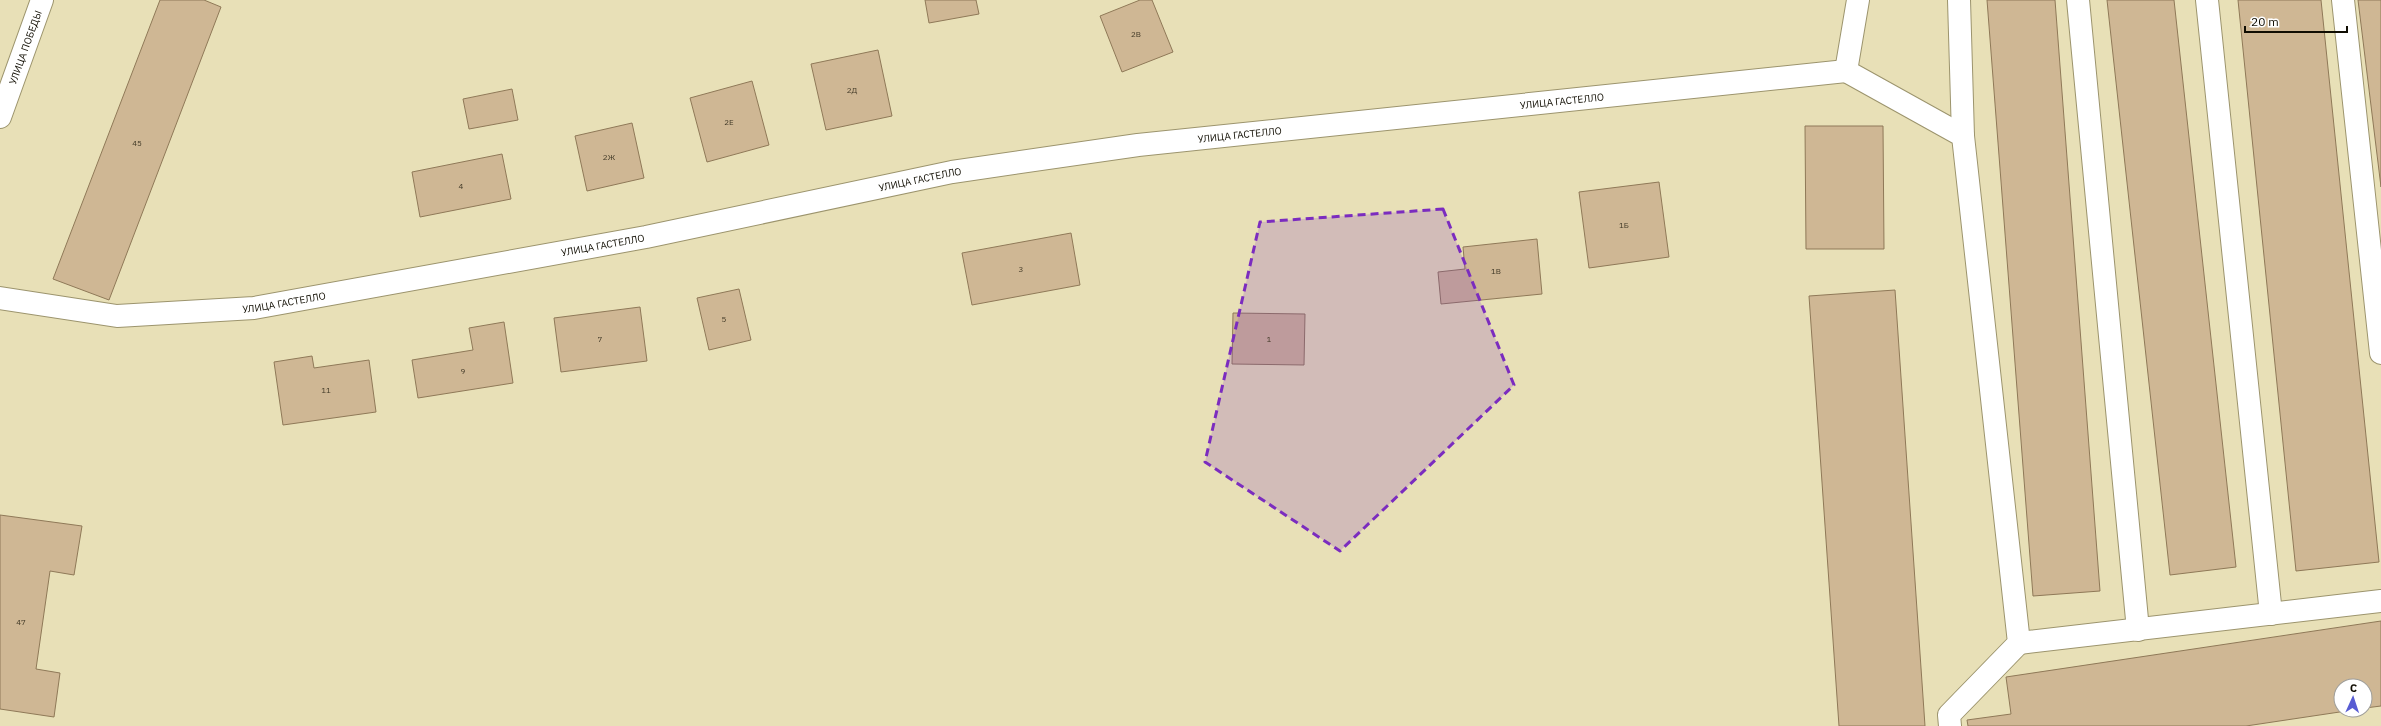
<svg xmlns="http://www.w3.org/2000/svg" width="2381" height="726" viewBox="0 0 2381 726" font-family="'IBM Plex Sans',sans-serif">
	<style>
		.building { fill: #cfb794; stroke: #8f7958 }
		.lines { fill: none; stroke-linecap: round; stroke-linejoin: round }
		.minor-casing { stroke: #9c946d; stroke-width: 24 }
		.minor { stroke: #fff; stroke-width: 22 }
		.marked { fill: #7b2cbf; fill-opacity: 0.2; stroke: #7b2cbf; stroke-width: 3; stroke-dasharray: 8 5; stroke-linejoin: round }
		.labels { text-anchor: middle; stroke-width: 3; stroke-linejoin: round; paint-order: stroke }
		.number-label { font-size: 8px; fill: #403826 }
		.street-label { font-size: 10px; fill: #100d02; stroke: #fff }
	</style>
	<rect width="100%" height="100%" fill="#e8e0b7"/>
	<path class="building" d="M 160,0 L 204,0 L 221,7 L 109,300 L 53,279 Z
		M 925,0 L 976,0 L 979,14 L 929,23 Z
		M 1140,0 L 1152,0 L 1173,52 L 1122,72 L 1100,16 Z
		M 1987,0 L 2055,0 L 2100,591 L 2033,596 Z
		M 2107,0 L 2174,0 L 2236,567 L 2170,575 Z
		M 2238,0 L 2321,0 L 2379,562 L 2296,571 Z
		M 2358,0 L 2381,0 L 2381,187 Z
		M 878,50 L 892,116 L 826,130 L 811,64 Z
		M 752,81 L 769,145 L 707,162 L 690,98 Z
		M 512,89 L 518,120 L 469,129 L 463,99 Z
		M 632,123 L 644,178 L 587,191 L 575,136 Z
		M 1805,126 L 1883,126 L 1884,249 L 1806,249 Z
		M 502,154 L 511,199 L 420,217 L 412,172 Z
		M 1659,182 L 1669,257 L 1589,268 L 1579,192 Z
		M 1071,233 L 1080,285 L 972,305 L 962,253 Z
		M 1537,239 L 1542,294 L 1441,304 L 1438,272 L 1465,269 L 1463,247 Z
		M 739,289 L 751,340 L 709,350 L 697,298 Z
		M 1895,290 L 1925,726 L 1839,726 L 1809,296 Z
		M 640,307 L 647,361 L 561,372 L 554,318 Z
		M 1233,313 L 1305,314 L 1304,365 L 1232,364 Z
		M 504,322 L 513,383 L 418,398 L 412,360 L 473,350 L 469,328 Z
		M 312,356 L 314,368 L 369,360 L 376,412 L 283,425 L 274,362 Z
		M 0,515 L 82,526 L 74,575 L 50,571 L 36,669 L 60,673 L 54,717 L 0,709 Z
		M 2381,621 L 2381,706 L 2365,708 L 2365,686 L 2341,686 L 2341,710 L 2353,710 L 2246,726 L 1968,726 L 1967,720 L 2011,714 L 2006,677 Z"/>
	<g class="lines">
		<g class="minor-casing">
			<g id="minor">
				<path d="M 1959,0 L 1963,136"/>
				<path d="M 2078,0 L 2138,630"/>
				<path d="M 2207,0 L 2271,614"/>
				<path d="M 2343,0 L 2381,353"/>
				<path d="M 1846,71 L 1963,136 L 2019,643 L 1949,715 L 1950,726"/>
				<path d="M 1846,71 L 1858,0"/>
				<path id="s1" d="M 0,117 L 42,0"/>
				<path id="s2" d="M 0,298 L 117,316 L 254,308 L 646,237 L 952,172 L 1138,145 L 1846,71"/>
				<path d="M 2019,643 L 2381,601"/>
			</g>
		</g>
		<use href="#minor" class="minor"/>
	</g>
	<path class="marked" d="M 1443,209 L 1514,385 L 1340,551 L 1205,462 L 1260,222 Z"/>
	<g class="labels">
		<g class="number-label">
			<text x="1136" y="37">2В</text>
			<text x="852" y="93">2Д</text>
			<text x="729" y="125">2Е</text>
			<text x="137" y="146">45</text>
			<text x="609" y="160">2Ж</text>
			<text x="461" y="189">4</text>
			<text x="1624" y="228">1Б</text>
			<text x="1021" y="272">3</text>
			<text x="1496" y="274">1В</text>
			<text x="724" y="322">5</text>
			<text x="600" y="342">7</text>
			<text x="1269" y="342">1</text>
			<text x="463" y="374">9</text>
			<text x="326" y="393">11</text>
			<text x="21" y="625">47</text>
		</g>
		<g class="street-label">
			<text dy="4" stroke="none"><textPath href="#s1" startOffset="74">УЛИЦА ПОБЕДЫ</textPath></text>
			<text dy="4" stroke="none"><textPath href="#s2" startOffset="1581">УЛИЦА ГАСТЕЛЛО</textPath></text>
			<text dy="4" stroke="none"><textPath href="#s2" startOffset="1257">УЛИЦА ГАСТЕЛЛО</textPath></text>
			<text dy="4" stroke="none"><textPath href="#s2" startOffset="934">УЛИЦА ГАСТЕЛЛО</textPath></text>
			<text dy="4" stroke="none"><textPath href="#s2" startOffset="610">УЛИЦА ГАСТЕЛЛО</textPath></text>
			<text dy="4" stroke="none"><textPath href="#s2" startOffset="286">УЛИЦА ГАСТЕЛЛО</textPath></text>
		</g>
	</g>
	<g transform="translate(2353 698) rotate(3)"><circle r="19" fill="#ffffff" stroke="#9f9e9a"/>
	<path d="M0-3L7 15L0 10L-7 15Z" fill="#585cd3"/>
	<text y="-6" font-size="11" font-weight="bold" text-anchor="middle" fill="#100d02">С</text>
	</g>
	<path d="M2245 26v6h102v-6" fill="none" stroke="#100d02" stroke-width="2"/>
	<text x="2251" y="26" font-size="12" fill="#100d02" stroke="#ffffff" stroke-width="3" paint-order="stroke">20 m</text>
</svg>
